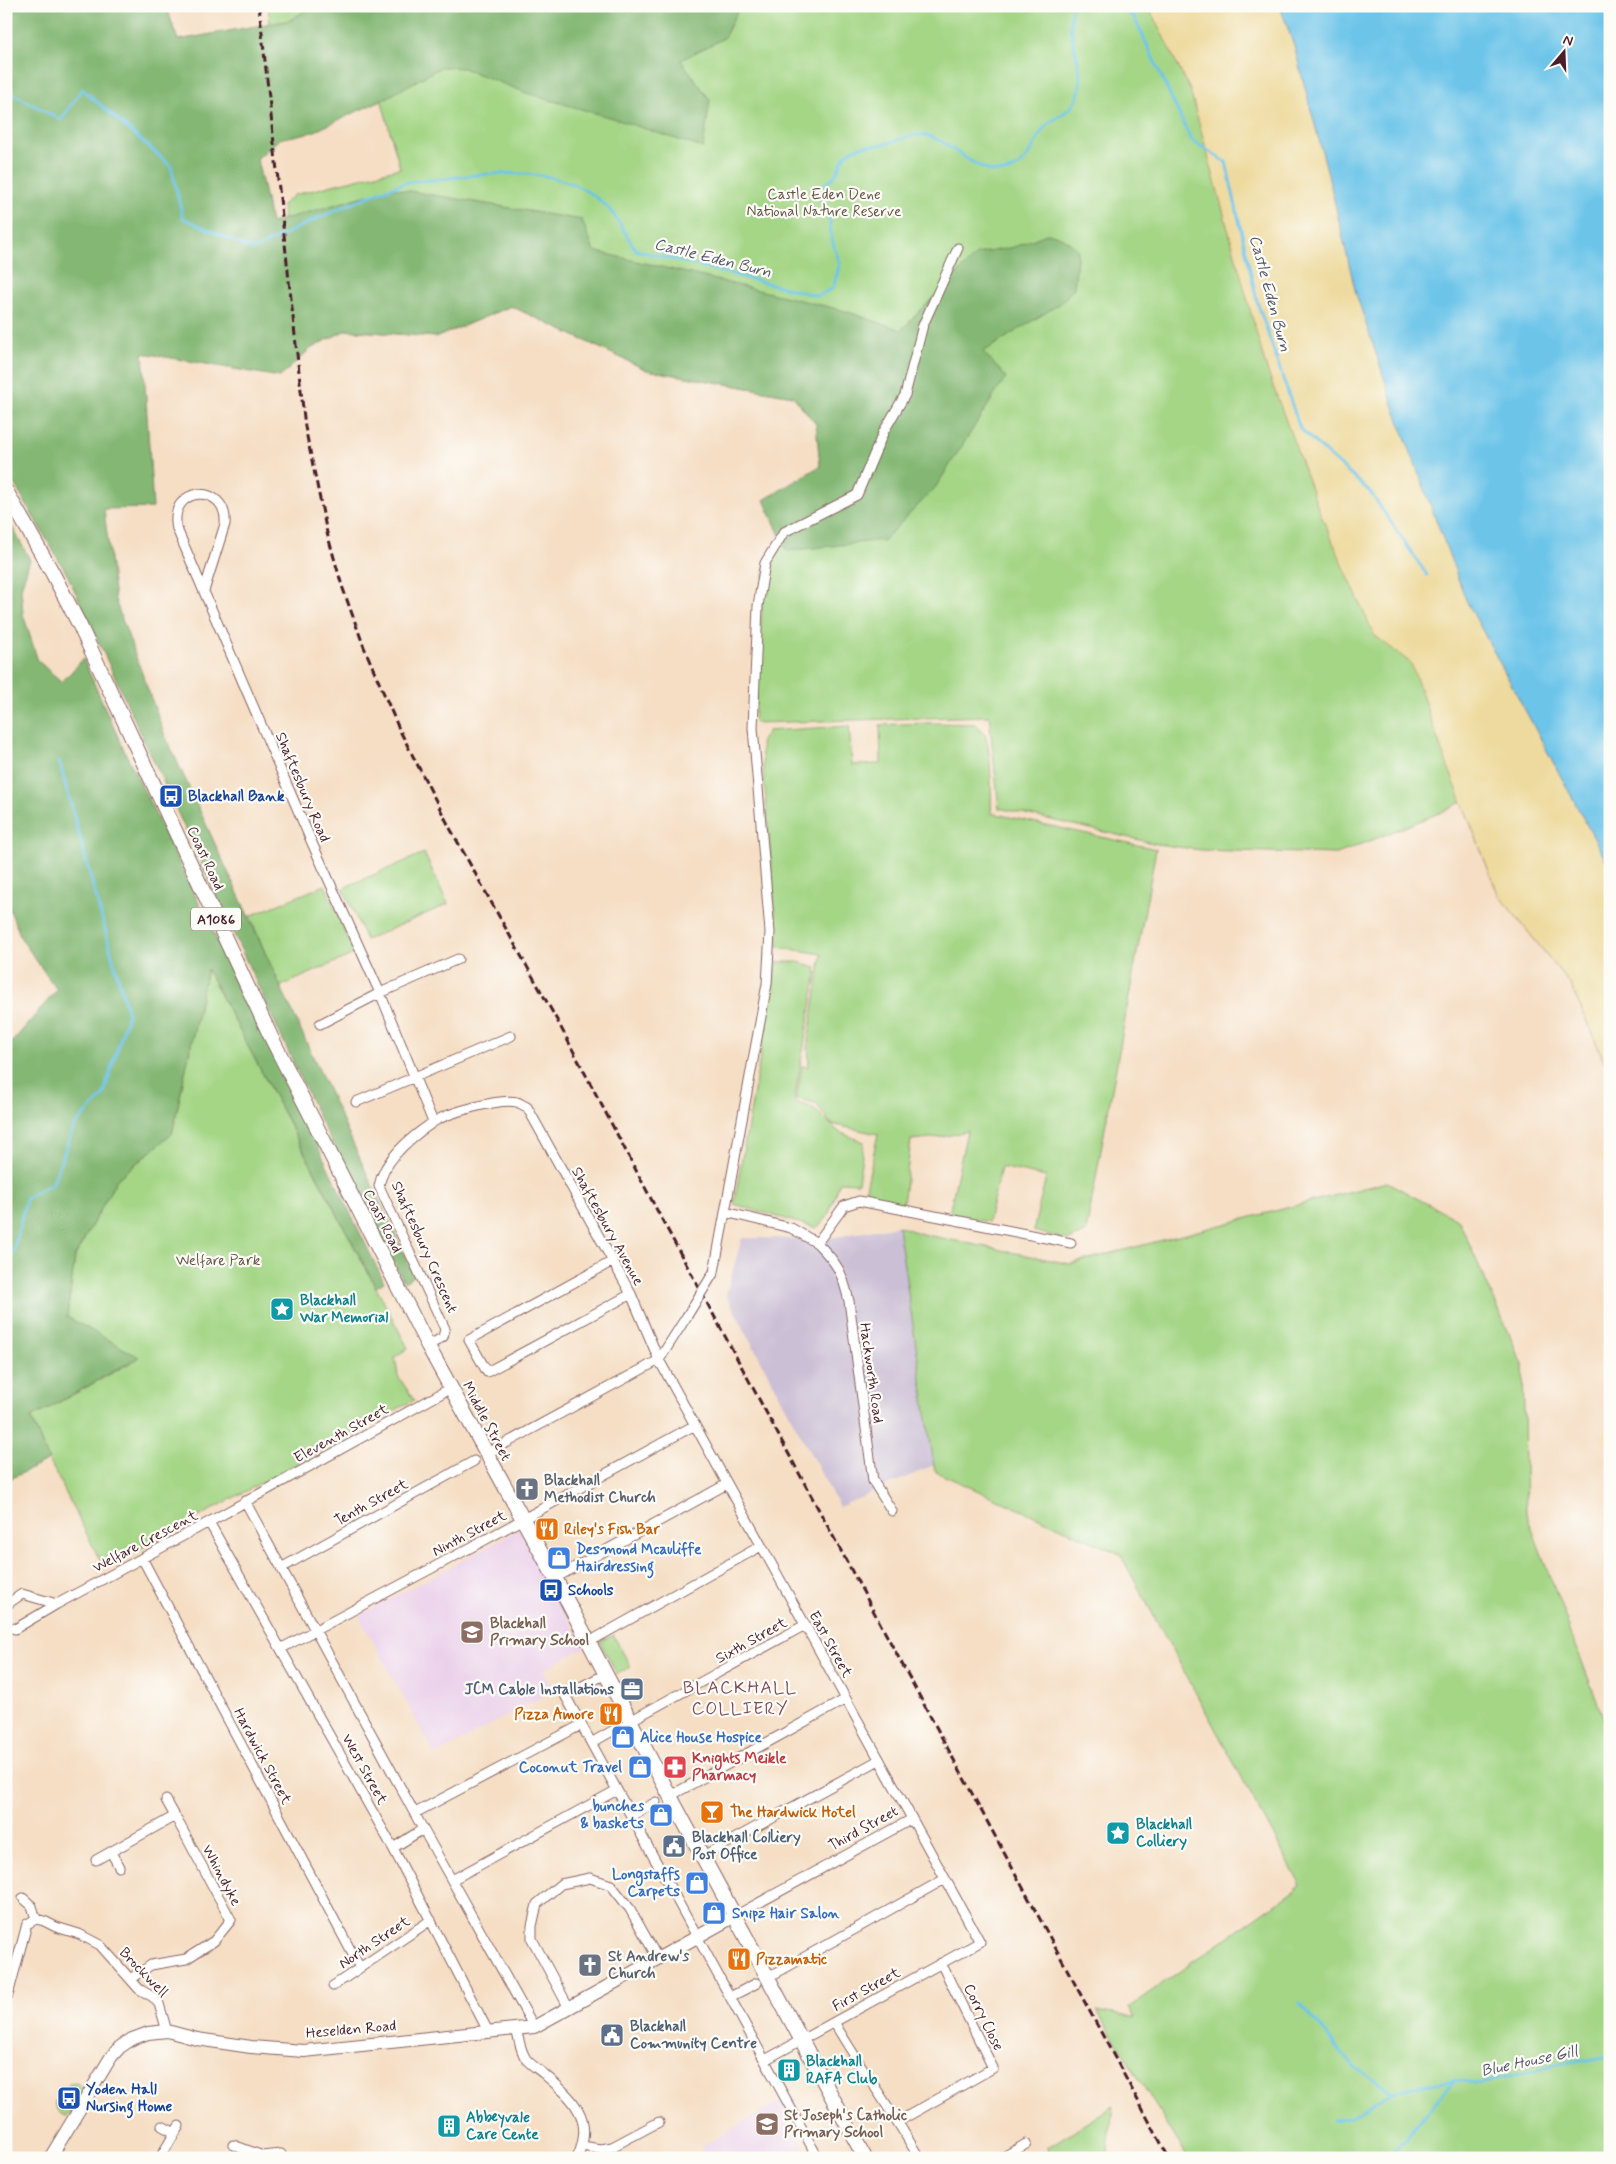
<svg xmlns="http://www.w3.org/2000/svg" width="1616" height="2164" viewBox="0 0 1616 2164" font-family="Mynerve,sans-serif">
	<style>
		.built { fill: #ebd1eb }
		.industrial { fill: #cbbfd5 }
		.green { fill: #a4d686; stroke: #777a58 }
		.forest { fill: #83b773; stroke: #666b4f }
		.sand { fill: #eeda9e; stroke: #9c7c64 }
		.water { fill: #6cc4e9; stroke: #5b728a }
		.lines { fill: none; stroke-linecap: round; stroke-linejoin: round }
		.stream { stroke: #6cc4e9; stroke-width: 3 }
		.street-casing { stroke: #866261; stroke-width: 11 }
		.secondary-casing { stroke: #866261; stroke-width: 14 }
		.primary-casing { stroke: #866261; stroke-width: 16 }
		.street { stroke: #fff; stroke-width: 9 }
		.secondary { stroke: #fff; stroke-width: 12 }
		.primary { stroke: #fff; stroke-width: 14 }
		.rail { stroke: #4a1f2b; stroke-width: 3; stroke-dasharray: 8 4; stroke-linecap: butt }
		.street-bridge-casing { stroke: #866261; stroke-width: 11; stroke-linecap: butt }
		.street-bridge { stroke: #fff; stroke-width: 9 }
		.labels { text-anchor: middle; stroke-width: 4.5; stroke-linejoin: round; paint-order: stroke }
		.shield { fill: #fdfcf7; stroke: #806168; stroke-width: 1 }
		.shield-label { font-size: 14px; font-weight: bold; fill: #4a1f2b }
		.park-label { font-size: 15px; fill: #655646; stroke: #fdfcf7 }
		.street-label { font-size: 15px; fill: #4a1f2b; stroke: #fdfcf7 }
		.transit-label { font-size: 15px; font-weight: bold; fill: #164399; stroke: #fdfcf7; text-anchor: start }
		.culture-label { font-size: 15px; font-weight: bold; fill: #0d838f; stroke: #fdfcf7; text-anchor: start }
		.worship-label { font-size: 15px; font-weight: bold; fill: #5b616d; stroke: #fdfcf7; text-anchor: start }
		.food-label { font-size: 15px; font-weight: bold; fill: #c56008; stroke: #fdfcf7; text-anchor: start }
		.shop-label { font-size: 15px; font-weight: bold; fill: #366cbe; stroke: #fdfcf7; text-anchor: start }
		.education-label { font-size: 15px; font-weight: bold; fill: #785e54; stroke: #fdfcf7; text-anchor: start }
		.service-label { font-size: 15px; font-weight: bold; fill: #4e5e75; stroke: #fdfcf7; text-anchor: start }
		.health-label { font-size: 15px; font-weight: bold; fill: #be3a42; stroke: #fdfcf7; text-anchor: start }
		.water-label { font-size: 16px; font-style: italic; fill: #56596e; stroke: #fdfcf7 }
		.quarter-label { font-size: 18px; letter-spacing: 1px; fill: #804d5e; stroke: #fdfcf7 }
	</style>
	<rect width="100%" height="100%" fill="#fdfcf7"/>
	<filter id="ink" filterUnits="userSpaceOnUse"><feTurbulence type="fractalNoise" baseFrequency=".02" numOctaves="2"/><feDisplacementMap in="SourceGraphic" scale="10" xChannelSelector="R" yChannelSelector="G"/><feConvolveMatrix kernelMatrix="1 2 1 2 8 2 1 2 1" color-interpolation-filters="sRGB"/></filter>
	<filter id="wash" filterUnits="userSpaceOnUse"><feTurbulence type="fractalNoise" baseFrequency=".0096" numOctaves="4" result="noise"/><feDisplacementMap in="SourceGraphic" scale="20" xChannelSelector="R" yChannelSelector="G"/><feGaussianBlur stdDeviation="1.12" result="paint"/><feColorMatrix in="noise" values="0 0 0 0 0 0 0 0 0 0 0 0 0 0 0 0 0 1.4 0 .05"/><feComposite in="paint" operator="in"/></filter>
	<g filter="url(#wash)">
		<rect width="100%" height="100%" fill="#f5dec4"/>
		<path class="built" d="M 520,1529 L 584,1648 L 543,1670 L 554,1690 L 435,1755 L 359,1616 Z
			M 781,2101 L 810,2158 L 706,2158 L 701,2147 Z"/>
		<path class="industrial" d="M 898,1226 L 934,1465 L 839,1507 L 726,1295 L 742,1238 L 824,1239 Z"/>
		<path class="green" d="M 268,6 L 1280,6 L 1533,758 L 1449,809 L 1337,854 L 1201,850 L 1157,844 L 999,808 L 989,716 L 754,723 L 765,563 L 784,532 L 857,495 L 816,424 L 793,396 L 647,370 L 511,306 L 437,337 L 346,330 L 296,336 L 282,205 L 294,195 L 400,168 L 379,91 L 263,25 L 270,23 Z
			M 929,723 L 974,724 C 979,726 983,730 985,735 C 991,747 992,798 991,813 L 1156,849 L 1086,1232 L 1069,1240 L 1033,1231 L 1046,1177 L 1001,1167 L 988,1222 L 949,1214 L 967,1131 L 942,1137 L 911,1140 L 903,1204 L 864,1197 L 878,1134 L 831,1124 L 816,1103 L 796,1099 L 802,1066 L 809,1067 L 808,1042 L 822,954 L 778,947 L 761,743 L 768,731 L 849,726 L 852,765 L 881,764 L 880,725 Z
			M 424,853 L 448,904 L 366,940 L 343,888 Z
			M 325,885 L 354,954 L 279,987 L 250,916 Z
			M 777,962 L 798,962 L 816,967 L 817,973 L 794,1100 L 798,1103 L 813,1108 L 839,1132 L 864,1142 L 858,1183 L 840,1182 L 827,1218 L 816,1228 L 734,1204 Z
			M 207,969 L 408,1348 L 395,1357 L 398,1376 L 414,1400 L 104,1568 L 49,1460 L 31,1418 L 139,1358 L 67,1317 L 75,1256 L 117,1179 L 172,1134 Z
			M 1387,1182 L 1459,1221 L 1523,1365 L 1526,1513 L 1610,1736 L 1610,2158 L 1188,2158 L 1097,2011 L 1135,2018 L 1129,2007 L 1301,1886 L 1120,1554 L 936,1472 L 934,1465 L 898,1226 L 922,1234 L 1070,1264 Z
			M 613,1635 L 631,1667 L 617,1674 L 600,1642 Z
			M 77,2083 L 84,2090 L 72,2114 L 66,2116 C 57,2113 56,2110 56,2101 L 69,2084 Z
			M 1113,2106 L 1107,2158 L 1050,2158 L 1048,2147 Z"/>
		<path class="forest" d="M 6,6 L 166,6 L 178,40 L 290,20 L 313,6 L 740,6 L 724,38 L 681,60 L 710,100 L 703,148 L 609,117 L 529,94 L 463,68 L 441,67 L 388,97 L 313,132 L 279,139 L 257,159 L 271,223 L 392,188 L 582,220 L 594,251 L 842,310 L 901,330 L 977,254 L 1014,247 L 1049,233 L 1063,238 L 1078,249 L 1074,288 L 1061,303 L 983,352 L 1006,377 L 935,488 L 884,540 L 787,551 L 764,500 L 820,466 L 816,424 L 793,396 L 647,370 L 511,306 L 437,337 L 346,330 L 310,349 L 280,377 L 143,353 L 153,508 L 104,509 L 115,600 L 164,733 L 414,1276 L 404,1282 L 320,1120 L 68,576 L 6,470 Z
			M 6,515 L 30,560 L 21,588 L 23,614 L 38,661 L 62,682 L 83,659 L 124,750 L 384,1282 L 376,1287 L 207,969 L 172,1134 L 117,1179 L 75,1256 L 67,1317 L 139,1357 L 31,1418 L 49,1460 L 8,1480 L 6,1484 L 6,1049 L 57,990 L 22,940 L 6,900 Z"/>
		<path class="sand" d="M 1148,6 L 1334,6 L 1610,771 L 1610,1074 L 1570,984 L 1498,894 L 1440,746 L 1411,663 L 1374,635 L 1320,513 L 1265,364 L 1190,90 Z"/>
		<path class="water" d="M 1280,6 L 1610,6 L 1610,868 L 1466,600 L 1395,410 L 1356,294 L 1328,174 L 1294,46 Z"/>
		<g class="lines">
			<path class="stream" d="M 1118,6 L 1134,17 L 1191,140 L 1226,162 L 1257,301 L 1300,429 L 1371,493 L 1427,575
				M 6,90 L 61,120 L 82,89 L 171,166 L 183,218 L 253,250 C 300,226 348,203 398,185 C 412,180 429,181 443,179 C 497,172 564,164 606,206 C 617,216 627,237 636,250 L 818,296 L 833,288 L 840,263 C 836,253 832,244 831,234 C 830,228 830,221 829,215 C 826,208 820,202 821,194 C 822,186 829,182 834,176 C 840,170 840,160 847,154 C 850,151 856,148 860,147 C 866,145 873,146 879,145 C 893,143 905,136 919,135 C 949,132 983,191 1018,166 C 1032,156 1035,138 1046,126 C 1054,118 1069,113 1075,102 C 1092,72 1062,37 1073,6
				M 6,1284 L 26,1198 L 53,1183 L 74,1126 L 103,1096 L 128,1014 L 59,761
				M 6,1342 L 9,1352 L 6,1363
				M 1300,2003 L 1355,2068 L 1392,2091 L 1454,2080 L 1480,2084 L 1558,2065 L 1610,2056
				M 1333,2120 L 1350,2117 L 1392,2091
				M 1384,2158 L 1398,2147 L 1454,2081"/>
		</g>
	</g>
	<g filter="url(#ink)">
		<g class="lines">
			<g class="street-casing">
				<path id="street" d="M 204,591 L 225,524 C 228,482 167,485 177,529 L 312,843 L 380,993 L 433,1122
					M 320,1024 L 380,993 L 458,959
					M 356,1102 L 511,1036
					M 725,1212 L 791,1228 L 817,1243 L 844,1206 L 859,1201 L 1071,1243
					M 817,1243 C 838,1264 842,1272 849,1301 L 873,1481 L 892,1511
					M 613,1261 L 469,1340 L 487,1372 L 631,1294
					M 714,1272 L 767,984 L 770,932 L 753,728 L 758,606 L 765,563 L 784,532 L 857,495 L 884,431 L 905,395 L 923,325 L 958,248
					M 428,1346 L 443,1337 L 445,1329 L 379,1186 C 384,1159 410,1138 432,1123 C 446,1113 500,1098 517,1102 C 520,1103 524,1106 527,1107 L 631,1294 L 659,1360 L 980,1942 L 765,2060
					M 486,1454 L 659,1360 L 687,1316
					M 245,1501 L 423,1829 L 534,2027
					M 209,1522 L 393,1848 L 489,2033
					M 142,1558 L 360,1968
					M 281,1568 L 474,1461
					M 555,1578 L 727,1484
					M 6,1605 L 22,1594 L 57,1604
					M 6,1626 L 15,1629 L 57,1604 L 209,1522 L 451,1388
					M 589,1642 L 761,1546
					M 282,1648 L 483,1541 L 695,1425
					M 606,1674 L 565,1695 L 818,2158
					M 630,1721 L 805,1625
					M 591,1743 L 621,1726
					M 670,1796 L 846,1699
					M 166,1800 L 175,1816
					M 415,1813 L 581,1725
					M 631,1816 L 656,1802
					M 393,1848 L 423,1829
					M 111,1852 L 119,1867
					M 703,1856 L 879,1760
					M 96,1860 L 175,1816 L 231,1920 L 214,1941 L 186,1959 L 151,1965 L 130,1979
					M 452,1880 L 617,1790
					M 23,1898 L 32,1906 L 36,1919
					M 735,1916 L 912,1819
					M 776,1973 L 945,1879
					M 333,1986 L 431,1920
					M 8,1995 L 27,1924 L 36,1919 L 44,1921 L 56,1927 L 79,1934 L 100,1945 L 139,1989 L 153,1997 L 159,2004 L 167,2031
					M 730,1997 L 757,1983
					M 569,2008 L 532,1939 L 532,1926 L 537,1904 L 561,1884 L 590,1878 L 611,1885 L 630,1909 L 658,1959
					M 834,2022 C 861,2069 893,2111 919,2158
					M 516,2029 C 519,2039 520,2050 526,2059 C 531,2065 538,2069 544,2074 C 572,2098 596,2118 577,2158
					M 899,2121 L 993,2068 L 941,1963
					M 162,2126 L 175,2133
					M 233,2145 L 263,2156 L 281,2154
					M 582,2146 L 600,2149 L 612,2147 L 659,2122
					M 160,2158 L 179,2126
					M 1002,2158 L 1026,2144"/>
			</g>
			<g class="secondary-casing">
				<path id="secondary" d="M 50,2158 L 111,2057 L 120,2047 L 132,2039 L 148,2033 L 167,2031 L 197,2039 L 251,2047 L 304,2051 L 534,2027 L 735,1916"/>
			</g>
			<g class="primary-casing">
				<path id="primary" d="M 6,491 L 52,572 L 79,624 L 271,1037 L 428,1346 L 555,1578 L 670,1796 L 865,2158"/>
			</g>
			<use href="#street" class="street"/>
			<use href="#secondary" class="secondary"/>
			<use href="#primary" class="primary"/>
			<path class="rail" d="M 259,6 L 305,427 L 327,533 L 342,586 L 364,647 L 399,729 L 451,830 L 558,1022 L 659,1214 L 1169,2158"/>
			<g class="street-bridge-casing">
				<path id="street-bridge" d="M 687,1316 L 714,1272"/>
			</g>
			<use href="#street-bridge" class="street-bridge"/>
		</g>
	</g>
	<defs>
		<g id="bus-square" transform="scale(1.25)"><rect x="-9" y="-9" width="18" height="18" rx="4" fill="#1a4fb4" stroke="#fdfcf7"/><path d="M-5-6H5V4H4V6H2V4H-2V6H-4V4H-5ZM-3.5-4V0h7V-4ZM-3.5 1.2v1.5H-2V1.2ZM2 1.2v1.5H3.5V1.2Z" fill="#fff"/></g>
		<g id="sight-square" transform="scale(1.25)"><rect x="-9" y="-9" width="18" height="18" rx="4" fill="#0f9aa8" stroke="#fdfcf7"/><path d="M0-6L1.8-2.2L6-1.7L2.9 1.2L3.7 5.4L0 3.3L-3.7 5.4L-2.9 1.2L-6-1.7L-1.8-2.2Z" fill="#fff"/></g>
		<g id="church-square" transform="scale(1.25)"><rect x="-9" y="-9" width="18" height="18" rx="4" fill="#6b7280" stroke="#fdfcf7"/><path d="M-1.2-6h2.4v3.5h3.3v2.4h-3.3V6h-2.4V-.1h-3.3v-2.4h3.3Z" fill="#fff"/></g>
		<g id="restaurant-square" transform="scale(1.25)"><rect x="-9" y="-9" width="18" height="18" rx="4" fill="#e8710a" stroke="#fdfcf7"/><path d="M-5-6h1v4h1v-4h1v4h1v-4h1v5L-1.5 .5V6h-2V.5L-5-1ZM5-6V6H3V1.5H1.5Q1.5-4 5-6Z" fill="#fff"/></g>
		<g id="shop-square" transform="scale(1.25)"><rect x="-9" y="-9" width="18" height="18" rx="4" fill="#3f7fe0" stroke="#fdfcf7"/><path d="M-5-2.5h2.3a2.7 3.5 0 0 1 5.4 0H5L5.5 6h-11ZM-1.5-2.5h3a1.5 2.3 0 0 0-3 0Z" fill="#fff"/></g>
		<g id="school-square" transform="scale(1.25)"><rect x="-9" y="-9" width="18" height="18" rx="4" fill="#8d6e63" stroke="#fdfcf7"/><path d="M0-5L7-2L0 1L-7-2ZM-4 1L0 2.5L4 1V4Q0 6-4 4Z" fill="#fff"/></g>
		<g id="office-square" transform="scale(1.25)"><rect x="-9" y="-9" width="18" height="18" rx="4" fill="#5c6f8a" stroke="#fdfcf7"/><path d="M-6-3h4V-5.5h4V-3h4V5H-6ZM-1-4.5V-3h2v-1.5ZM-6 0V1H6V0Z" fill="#fff"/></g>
		<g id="pharmacy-square" transform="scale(1.25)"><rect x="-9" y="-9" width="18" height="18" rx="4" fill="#e0444e" stroke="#fdfcf7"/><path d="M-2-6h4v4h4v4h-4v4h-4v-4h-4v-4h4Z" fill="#fff"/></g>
		<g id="bar-square" transform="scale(1.25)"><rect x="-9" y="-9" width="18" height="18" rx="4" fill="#e8710a" stroke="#fdfcf7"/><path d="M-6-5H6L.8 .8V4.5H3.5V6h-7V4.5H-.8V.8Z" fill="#fff"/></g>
		<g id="civic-square" transform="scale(1.25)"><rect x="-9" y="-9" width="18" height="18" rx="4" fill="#5c6f8a" stroke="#fdfcf7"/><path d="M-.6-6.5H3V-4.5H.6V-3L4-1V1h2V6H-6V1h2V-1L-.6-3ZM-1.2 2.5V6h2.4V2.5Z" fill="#fff"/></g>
		<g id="building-square" transform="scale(1.25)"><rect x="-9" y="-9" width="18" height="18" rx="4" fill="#0f9aa8" stroke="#fdfcf7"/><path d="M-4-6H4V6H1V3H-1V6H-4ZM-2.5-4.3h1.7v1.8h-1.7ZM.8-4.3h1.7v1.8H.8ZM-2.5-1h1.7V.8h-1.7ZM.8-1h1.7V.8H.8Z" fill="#fff"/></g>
	</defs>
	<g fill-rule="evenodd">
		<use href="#bus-square" x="171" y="796"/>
		<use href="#sight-square" x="282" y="1309"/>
		<use href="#church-square" x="527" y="1489"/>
		<use href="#restaurant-square" x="547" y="1529"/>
		<use href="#shop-square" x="559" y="1558"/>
		<use href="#bus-square" x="551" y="1590"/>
		<use href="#school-square" x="472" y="1632"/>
		<use href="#office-square" x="632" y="1689"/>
		<use href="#restaurant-square" x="611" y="1714"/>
		<use href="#shop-square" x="623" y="1737"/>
		<use href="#shop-square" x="640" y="1767"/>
		<use href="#pharmacy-square" x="675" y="1767"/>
		<use href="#bar-square" x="712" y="1812"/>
		<use href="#shop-square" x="661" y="1815"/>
		<use href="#sight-square" x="1118" y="1833"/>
		<use href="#civic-square" x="674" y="1846"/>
		<use href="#shop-square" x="697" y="1883"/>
		<use href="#shop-square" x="714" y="1913"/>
		<use href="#restaurant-square" x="739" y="1959"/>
		<use href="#church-square" x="590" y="1965"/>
		<use href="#civic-square" x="612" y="2035"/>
		<use href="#building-square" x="789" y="2070"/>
		<use href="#bus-square" x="69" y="2098"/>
		<use href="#school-square" x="767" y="2124"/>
		<use href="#building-square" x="449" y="2126"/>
	</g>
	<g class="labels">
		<rect class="shield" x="191" y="907.5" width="50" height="23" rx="4"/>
		<g class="shield-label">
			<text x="216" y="924">A1086</text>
		</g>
		<g class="park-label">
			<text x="824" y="199">Castle Eden Dene<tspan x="824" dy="17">National Nature Reserve</tspan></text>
			<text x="218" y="1265">Welfare Park</text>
		</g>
		<g class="street-label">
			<text transform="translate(303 787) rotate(67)" y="5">Shaftesbury Road</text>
			<text transform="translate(206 858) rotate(65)" y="5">Coast Road</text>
			<text transform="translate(383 1221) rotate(63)" y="5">Coast Road</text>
			<text transform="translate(608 1226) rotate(61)" y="5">Shaftesbury Avenue</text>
			<text transform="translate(425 1247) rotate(66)" y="5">Shaftesbury Crescent</text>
			<text transform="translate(872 1373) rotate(82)" y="5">Hackworth Road</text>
			<text transform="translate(487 1421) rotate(62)" y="5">Middle Street</text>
			<text transform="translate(341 1433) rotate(-29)" y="5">Eleventh Street</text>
			<text transform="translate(371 1502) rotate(-29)" y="5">Tenth Street</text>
			<text transform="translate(469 1533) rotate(-28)" y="5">Ninth Street</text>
			<text transform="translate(145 1541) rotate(-28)" y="5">Welfare Crescent</text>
			<text transform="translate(751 1640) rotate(-29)" y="5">Sixth Street</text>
			<text transform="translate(831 1644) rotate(61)" y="5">East Street</text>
			<text transform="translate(263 1756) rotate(62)" y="5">Hardwick Street</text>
			<text transform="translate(365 1769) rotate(61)" y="5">West Street</text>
			<text transform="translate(863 1828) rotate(-29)" y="5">Third Street</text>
			<text transform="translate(222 1875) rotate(62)" y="5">Whindyke</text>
			<text transform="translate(374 1942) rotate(-34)" y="5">North Street</text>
			<text transform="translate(144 1972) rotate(46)" y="5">Brockwell</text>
			<text transform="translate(866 1989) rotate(-29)" y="5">First Street</text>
			<text transform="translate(984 2017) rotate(64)" y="5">Corry Close</text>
			<text transform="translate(351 2029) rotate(-5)" y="5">Heselden Road</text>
		</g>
		<g class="transit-label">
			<text x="188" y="801">Blackhall Bank</text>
			<text x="568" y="1595">Schools</text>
			<text x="86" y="2094">Yoden Hall<tspan x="86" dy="17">Nursing Home</tspan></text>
		</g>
		<g class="culture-label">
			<text x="300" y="1305">Blackhall<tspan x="300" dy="17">War Memorial</tspan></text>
			<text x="1136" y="1829">Blackhall<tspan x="1136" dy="17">Colliery</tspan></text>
			<text x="806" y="2066">Blackhall<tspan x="806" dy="17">RAFA Club</tspan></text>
			<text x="466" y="2122">Abbeyvale<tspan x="466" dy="17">Care Cente</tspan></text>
		</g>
		<g class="worship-label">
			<text x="544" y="1485">Blackhall<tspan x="544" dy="17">Methodist Church</tspan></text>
			<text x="608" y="1961">St Andrew's<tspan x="608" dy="17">Church</tspan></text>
		</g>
		<g class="food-label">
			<text x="564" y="1534">Riley's Fish Bar</text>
			<text x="594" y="1719" text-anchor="end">Pizza Amore</text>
			<text x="730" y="1817">The Hardwick Hotel</text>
			<text x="756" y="1964">Pizzamatic</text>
		</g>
		<g class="shop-label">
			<text x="576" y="1554">Desmond Mcauliffe<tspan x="576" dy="17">Hairdressing</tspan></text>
			<text x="640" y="1742">Alice House Hospice</text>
			<text x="622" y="1772" text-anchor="end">Coconut Travel</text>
			<text x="644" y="1811" text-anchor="end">bunches<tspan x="644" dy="17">&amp; baskets</tspan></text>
			<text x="680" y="1879" text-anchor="end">Longstaffs<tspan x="680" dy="17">Carpets</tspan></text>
			<text x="732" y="1918">Snipz Hair Salon</text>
		</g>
		<g class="education-label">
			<text x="490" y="1628">Blackhall<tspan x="490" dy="17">Primary School</tspan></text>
			<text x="784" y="2120">St Joseph's Catholic<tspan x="784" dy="17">Primary School</tspan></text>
		</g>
		<g class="service-label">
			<text x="614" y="1694" text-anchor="end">JCM Cable Installations</text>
			<text x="692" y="1842">Blackhall Colliery<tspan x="692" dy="17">Post Office</tspan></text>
			<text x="630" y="2031">Blackhall<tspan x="630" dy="17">Community Centre</tspan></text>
		</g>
		<g class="health-label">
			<text x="692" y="1763">Knights Meikle<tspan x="692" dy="17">Pharmacy</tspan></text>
		</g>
		<g class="water-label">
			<text transform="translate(713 257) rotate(14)" y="6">Castle Eden Burn</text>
			<text transform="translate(1271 293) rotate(75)" y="6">Castle Eden Burn</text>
			<text transform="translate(1529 2060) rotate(-12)" y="6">Blue House Gill</text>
		</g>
		<g class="quarter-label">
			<text x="740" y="1693">BLACKHALL<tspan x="740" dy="21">COLLIERY</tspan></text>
		</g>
	</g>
	<rect width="1616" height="2164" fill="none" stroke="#fdfcf7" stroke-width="25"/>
	<g transform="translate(1564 52) rotate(19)" stroke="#fdfcf7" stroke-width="4" paint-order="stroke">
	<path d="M0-4L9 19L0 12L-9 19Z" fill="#4a1f2b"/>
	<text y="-8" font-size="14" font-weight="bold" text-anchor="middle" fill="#4a1f2b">N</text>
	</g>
</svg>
